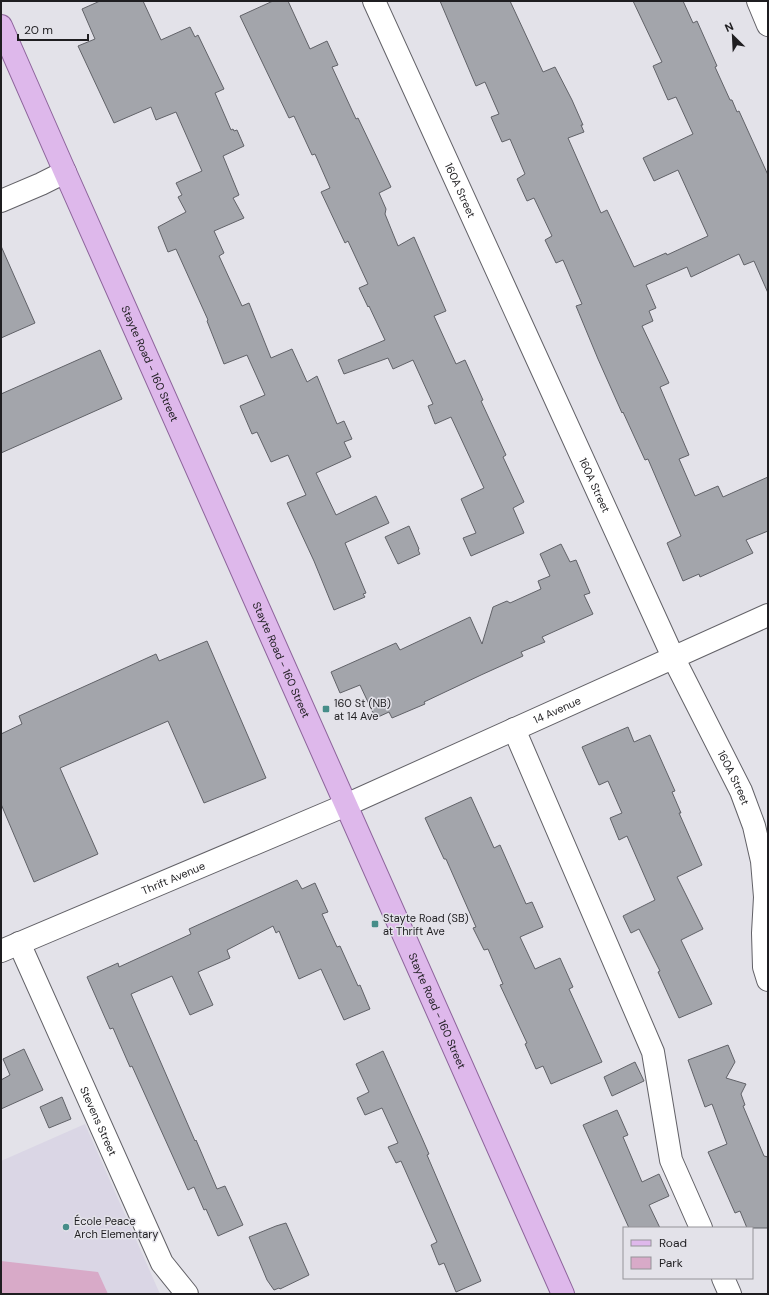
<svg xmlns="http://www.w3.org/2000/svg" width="769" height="1295" viewBox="0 0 769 1295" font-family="'DM Sans',sans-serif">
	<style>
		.built { fill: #dad6e5 }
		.green { fill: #d8aac8 }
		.building { fill: #a3a5ab; stroke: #616268 }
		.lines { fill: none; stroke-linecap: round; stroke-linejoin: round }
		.minor-casing { stroke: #626167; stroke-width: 24 }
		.major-casing { stroke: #8d649b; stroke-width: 24 }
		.minor { stroke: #fff; stroke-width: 22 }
		.major { stroke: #deb8eb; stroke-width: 22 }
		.poi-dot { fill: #468d89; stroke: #e3e2e9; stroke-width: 1.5 }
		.labels { text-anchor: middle; stroke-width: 3; stroke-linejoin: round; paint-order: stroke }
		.street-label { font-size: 11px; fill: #1f1e21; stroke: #e3e2e9 }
		.poi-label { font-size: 11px; fill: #1f1e21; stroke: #e3e2e9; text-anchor: start }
	</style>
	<rect width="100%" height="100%" fill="#e3e2e9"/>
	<path class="built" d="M 85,1124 L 160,1294 L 1,1294 L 1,1161 Z"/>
	<path class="green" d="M 1,1261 L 98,1272 L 108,1294 L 1,1294 Z"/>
	<path class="building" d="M 100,1 L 143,1 L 161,40 L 190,27 L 195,37 L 198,35 L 224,89 L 215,93 L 231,130 L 233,129 L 234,131 L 237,130 L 244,146 L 223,156 L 239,195 L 233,198 L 244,218 L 214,231 L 224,253 L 219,256 L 242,306 L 249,303 L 271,358 L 292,349 L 307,382 L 317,376 L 337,424 L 344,421 L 352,439 L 344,442 L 351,457 L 316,473 L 336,515 L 376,496 L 389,523 L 345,543 L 366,593 L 363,594 L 365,597 L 334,610 L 314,561 L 287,503 L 306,495 L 288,455 L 271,462 L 257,432 L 252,434 L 240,406 L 265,395 L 247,355 L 224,364 L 207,321 L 208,320 L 176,249 L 168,252 L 158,227 L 186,212 L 178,197 L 182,195 L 176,183 L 202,171 L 176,112 L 156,120 L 151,107 L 114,123 L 78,46 L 95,39 L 82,9 Z
		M 273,1 L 288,1 L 310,49 L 327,41 L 338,65 L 332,67 L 356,119 L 358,118 L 391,187 L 379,193 L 386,209 L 385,214 L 398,246 L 414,237 L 446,311 L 434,316 L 456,364 L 465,360 L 483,400 L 481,401 L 506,455 L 503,457 L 524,502 L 513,508 L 524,533 L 471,556 L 463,538 L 476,533 L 461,499 L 484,488 L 451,417 L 435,424 L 428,406 L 433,404 L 413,360 L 393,369 L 388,358 L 344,374 L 338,360 L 385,340 L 369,306 L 368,307 L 359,288 L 368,284 L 348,241 L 345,243 L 321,192 L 330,188 L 315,154 L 312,155 L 294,116 L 289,118 L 240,16 Z
		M 440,1 L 510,1 L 543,72 L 555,67 L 572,100 L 583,125 L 581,125 L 584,132 L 568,138 L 601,213 L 607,210 L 634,267 L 666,253 L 667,255 L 708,236 L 678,170 L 654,181 L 643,158 L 693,134 L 676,97 L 668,100 L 653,66 L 662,62 L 633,1 L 683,1 L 693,23 L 697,21 L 717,66 L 715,67 L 730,100 L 732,100 L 737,112 L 739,111 L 768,175 L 768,293 L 754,261 L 744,265 L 739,254 L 691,277 L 687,267 L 646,285 L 656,308 L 649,311 L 653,321 L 642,326 L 669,383 L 660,387 L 689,455 L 679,459 L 695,496 L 718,486 L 723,497 L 768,477 L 768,531 L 746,540 L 753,553 L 700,577 L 699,574 L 683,581 L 667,543 L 681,536 L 648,459 L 645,460 L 623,412 L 622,413 L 598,359 L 576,306 L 582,304 L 563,260 L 556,263 L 545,240 L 552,236 L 534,198 L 527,201 L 517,179 L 525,174 L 510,139 L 502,142 L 491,117 L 499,114 L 485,82 L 476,86 Z
		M 1,246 L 35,323 L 1,338 Z
		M 100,350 L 122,399 L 1,453 L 1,394 Z
		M 409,526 L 419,549 L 418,550 L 420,554 L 398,564 L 385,537 Z
		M 561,544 L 570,562 L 576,560 L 590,593 L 584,595 L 593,614 L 542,637 L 545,642 L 521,652 L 523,656 L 481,675 L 424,702 L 425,704 L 392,718 L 389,712 L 378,717 L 377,714 L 374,715 L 360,685 L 340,693 L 331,672 L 396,643 L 400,650 L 470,617 L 482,644 L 493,607 L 507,601 L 510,603 L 541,589 L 538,581 L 550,576 L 540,554 Z
		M 207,641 L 266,778 L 204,803 L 168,721 L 60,768 L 98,854 L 34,882 L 1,804 L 1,734 L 22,724 L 19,716 L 156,654 L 159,661 Z
		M 628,727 L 634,742 L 650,735 L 675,791 L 672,792 L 681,813 L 679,813 L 702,865 L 677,877 L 703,929 L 681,940 L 712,1004 L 679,1018 L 658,972 L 660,971 L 639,929 L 631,933 L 623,916 L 655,900 L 627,836 L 619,840 L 610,818 L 622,813 L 608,781 L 599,785 L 582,747 Z
		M 471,797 L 494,848 L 500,845 L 526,904 L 532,902 L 543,927 L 520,937 L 535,969 L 560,958 L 573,987 L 569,989 L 602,1062 L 551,1084 L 543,1066 L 536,1069 L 525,1044 L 527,1043 L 500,985 L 503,984 L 488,949 L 484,950 L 473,928 L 476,927 L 446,859 L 444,859 L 425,818 Z
		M 297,880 L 302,889 L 315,883 L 328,912 L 322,914 L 337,947 L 340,946 L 358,986 L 360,985 L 370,1009 L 344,1020 L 321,969 L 299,979 L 279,931 L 276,933 L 273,926 L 227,950 L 230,958 L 198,972 L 213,1005 L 190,1015 L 172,976 L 131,994 L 195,1141 L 196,1140 L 217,1189 L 225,1186 L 243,1225 L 218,1236 L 206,1209 L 204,1210 L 194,1187 L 188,1190 L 132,1066 L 130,1067 L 113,1028 L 110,1029 L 87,977 L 118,963 L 119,967 L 191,934 L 189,929 Z
		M 728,1045 L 735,1062 L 726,1078 L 746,1084 L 741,1094 L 745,1105 L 743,1106 L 764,1156 L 768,1157 L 768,1228 L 747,1228 L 740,1211 L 735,1213 L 708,1152 L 727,1144 L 712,1104 L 705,1107 L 688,1060 Z
		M 24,1049 L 43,1090 L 1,1109 L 1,1080 L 10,1075 L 3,1059 Z
		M 383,1051 L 422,1138 L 429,1154 L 427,1155 L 481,1281 L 456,1292 L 444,1263 L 439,1265 L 431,1245 L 437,1242 L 401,1161 L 396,1163 L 388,1147 L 398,1143 L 382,1108 L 365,1115 L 357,1098 L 369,1092 L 356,1064 Z
		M 635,1062 L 644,1081 L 612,1096 L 604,1077 Z
		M 62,1097 L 71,1119 L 49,1128 L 40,1107 Z
		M 617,1110 L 628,1135 L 623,1137 L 642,1182 L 659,1174 L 669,1196 L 649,1205 L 660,1228 L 629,1228 L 583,1125 Z
		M 286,1223 L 309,1275 L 280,1289 L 279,1288 L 274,1290 L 267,1280 L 249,1237 L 276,1226 Z"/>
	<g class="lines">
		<g class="minor-casing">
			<g id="minor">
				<path id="s1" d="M 374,1 L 673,657 L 741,791 L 754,826 L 762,861 L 765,897 L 763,933 L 764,967 L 768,980"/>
				<path d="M 758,1 L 768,25"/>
				<path d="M 1,201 L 41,184 L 65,172"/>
				<path d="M 514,729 L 653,1052 L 671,1160 L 701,1228"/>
				<path id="s2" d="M 19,943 L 162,1263 L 187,1294"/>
				<path id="s3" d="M 1,951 L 346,805 L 768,615"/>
				<path d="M 723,1278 L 730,1294"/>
			</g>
		</g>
		<g class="major-casing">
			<g id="major">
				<path id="s4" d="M 1,26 L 65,172 L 563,1294"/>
			</g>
		</g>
		<use href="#minor" class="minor"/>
		<use href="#major" class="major"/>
	</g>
	<g class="poi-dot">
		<rect x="322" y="705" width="8" height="8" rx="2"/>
		<rect x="371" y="920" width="8" height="8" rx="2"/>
		<circle cx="66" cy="1227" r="4"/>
	</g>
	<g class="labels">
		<g class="street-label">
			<text dy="4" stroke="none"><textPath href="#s1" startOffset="208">160A Street</textPath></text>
			<text dy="4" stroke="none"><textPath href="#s4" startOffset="369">Stayte Road - 160 Street</textPath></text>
			<text dy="4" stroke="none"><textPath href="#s1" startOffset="532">160A Street</textPath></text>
			<text dy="4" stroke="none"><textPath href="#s4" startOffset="693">Stayte Road - 160 Street</textPath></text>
			<text dy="4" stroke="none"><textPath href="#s3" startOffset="606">14 Avenue</textPath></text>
			<text dy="4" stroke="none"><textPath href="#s1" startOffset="856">160A Street</textPath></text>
			<text dy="4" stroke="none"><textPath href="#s3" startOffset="187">Thrift Avenue</textPath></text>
			<text dy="4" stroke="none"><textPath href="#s4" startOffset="1077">Stayte Road - 160 Street</textPath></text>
			<text dy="4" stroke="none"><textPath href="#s2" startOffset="195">Stevens Street</textPath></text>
		</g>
		<g class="poi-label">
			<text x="334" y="707">160 St (NB)<tspan x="334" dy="13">at 14 Ave</tspan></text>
			<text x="383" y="922">Stayte Road (SB)<tspan x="383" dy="13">at Thrift Ave</tspan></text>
			<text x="74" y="1225">École Peace<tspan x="74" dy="13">Arch Elementary</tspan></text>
		</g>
	</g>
	<rect width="769" height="1295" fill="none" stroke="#1f1e21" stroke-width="4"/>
	<rect x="623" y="1227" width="130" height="52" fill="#e3e2e9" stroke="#959499"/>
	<rect x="631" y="1240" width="20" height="6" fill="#deb8eb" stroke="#959499"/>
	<text x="659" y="1247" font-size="12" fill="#1f1e21">Road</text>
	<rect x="631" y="1257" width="20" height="12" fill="#d8aac8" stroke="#959499"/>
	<text x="659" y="1267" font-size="12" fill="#1f1e21">Park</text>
	<g transform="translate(733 36) rotate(336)" stroke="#e3e2e9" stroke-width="3" paint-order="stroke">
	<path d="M0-3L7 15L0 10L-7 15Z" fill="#1f1e21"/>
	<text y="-6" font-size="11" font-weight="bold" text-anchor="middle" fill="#1f1e21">N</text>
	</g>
	<path d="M18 34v6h70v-6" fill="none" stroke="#1f1e21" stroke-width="2"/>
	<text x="24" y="34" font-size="12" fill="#1f1e21" stroke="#e3e2e9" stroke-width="3" paint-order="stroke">20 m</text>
</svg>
